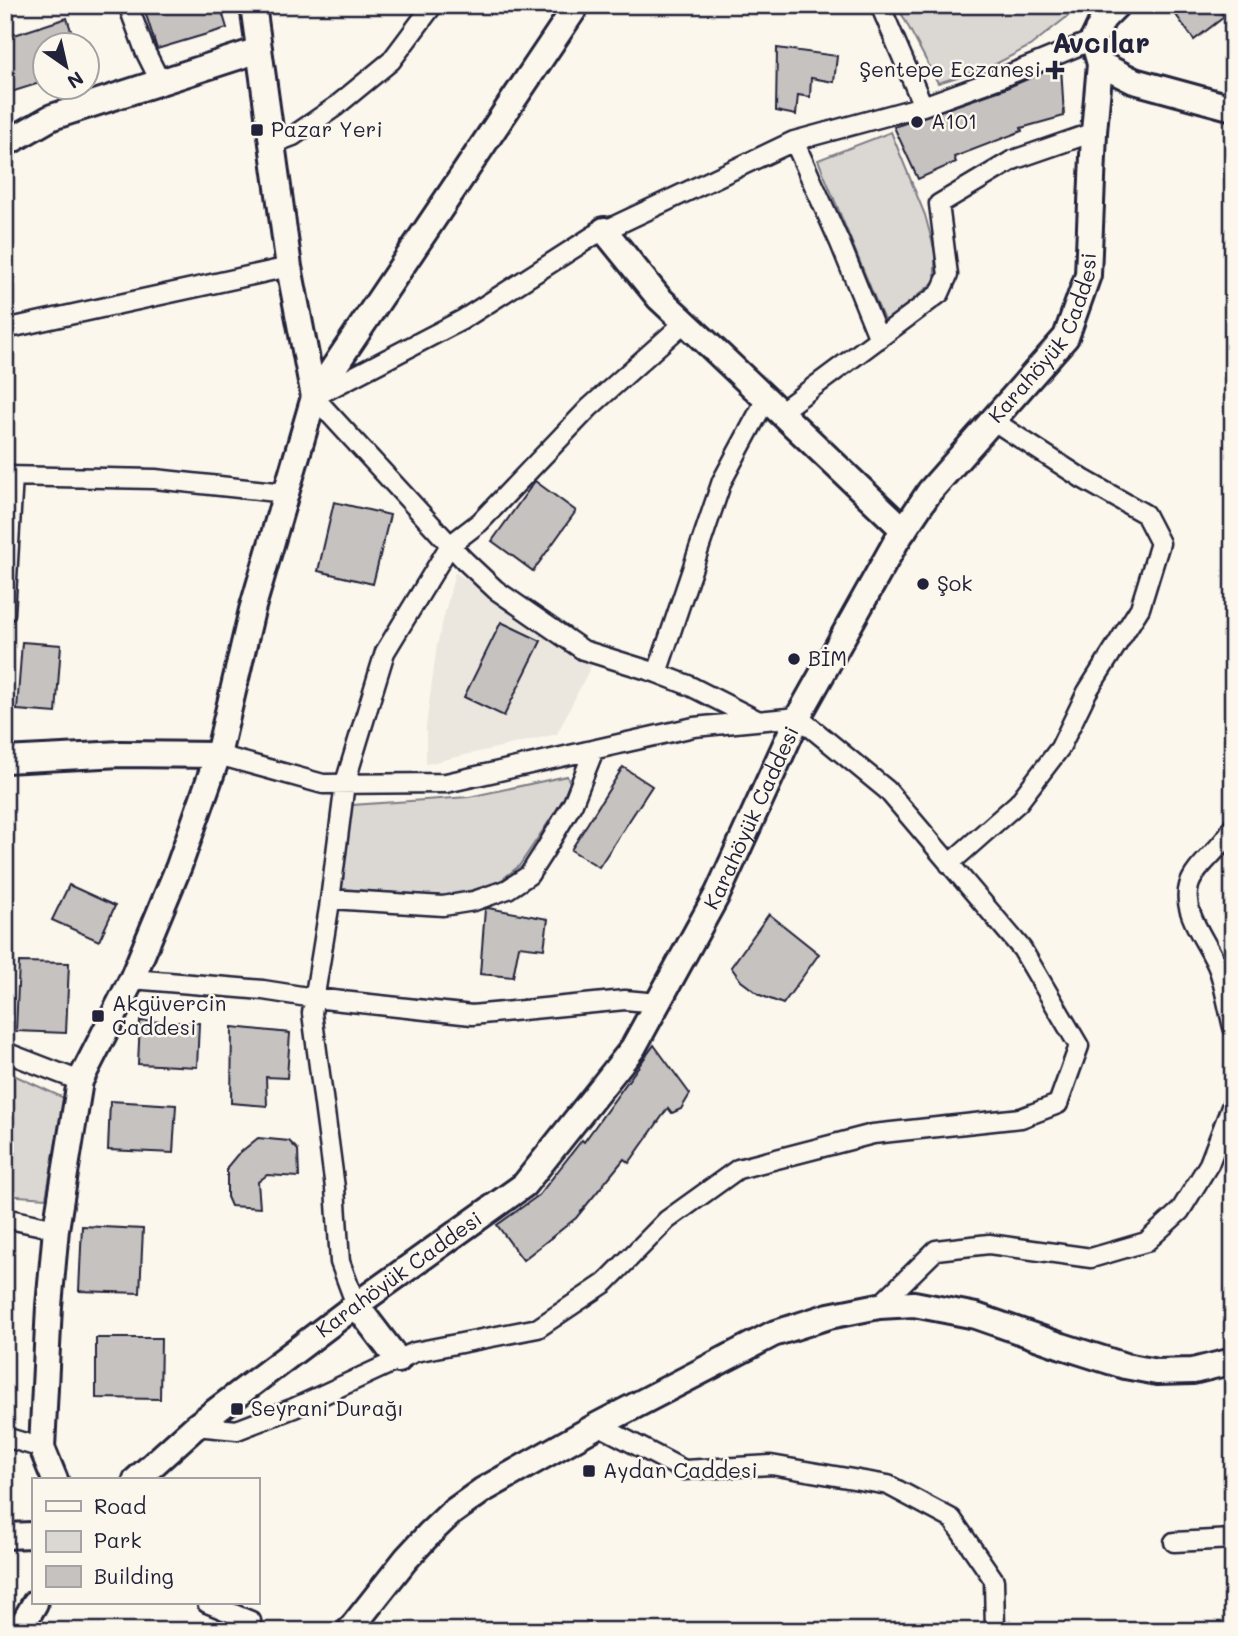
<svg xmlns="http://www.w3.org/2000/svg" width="1238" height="1636" viewBox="0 0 1238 1636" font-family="Mali,sans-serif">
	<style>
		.built { fill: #ebe7df }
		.green { fill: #dbd8d3; stroke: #7e7d87; stroke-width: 2 }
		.building { fill: #c6c2c0; stroke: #22223b; stroke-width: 2 }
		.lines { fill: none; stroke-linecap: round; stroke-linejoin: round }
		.street-casing { stroke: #22223b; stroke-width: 23 }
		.secondary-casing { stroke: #22223b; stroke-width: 30 }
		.street { stroke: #fbf7ec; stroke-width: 18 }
		.secondary { stroke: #fbf7ec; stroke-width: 24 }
		.poi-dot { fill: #22223b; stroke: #fbf7ec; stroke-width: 2.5 }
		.labels { text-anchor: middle; stroke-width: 5; stroke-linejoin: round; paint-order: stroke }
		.poi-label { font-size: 21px; fill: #22223b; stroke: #fbf7ec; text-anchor: start }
		.street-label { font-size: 21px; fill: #22223b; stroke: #fbf7ec }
		.district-label { font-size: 28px; font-weight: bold; fill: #22223b; stroke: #fbf7ec }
	</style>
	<rect width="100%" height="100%" fill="#fbf7ec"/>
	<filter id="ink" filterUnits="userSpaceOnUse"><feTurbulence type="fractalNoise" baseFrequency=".0143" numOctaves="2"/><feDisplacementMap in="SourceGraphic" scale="14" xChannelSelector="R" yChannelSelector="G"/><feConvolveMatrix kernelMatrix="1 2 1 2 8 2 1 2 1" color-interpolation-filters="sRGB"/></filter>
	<g filter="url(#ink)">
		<path class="built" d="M 455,572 L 592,664 L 557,734 L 426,764 L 426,726 L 437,645 Z"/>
		<path class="green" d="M 897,5 L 1082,5 L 1030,46 L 990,67 L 938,83 Z
			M 891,132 L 925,215 L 935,252 L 935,281 L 885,323 L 818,160 Z
			M 567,776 L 572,787 L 519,866 L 499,882 L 473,890 L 441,896 L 338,889 L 352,805 L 469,797 Z
			M 5,1071 L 64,1098 L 46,1198 L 5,1195 Z"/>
		<path class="building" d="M 143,5 L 220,5 L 227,28 L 157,49 Z
			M 1169,5 L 1216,5 L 1224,17 L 1194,40 Z
			M 67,18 L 76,46 L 46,46 L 46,81 L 5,94 L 5,38 Z
			M 777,48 L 837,56 L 834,82 L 811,78 L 810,97 L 798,95 L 796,115 L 776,111 Z
			M 1061,65 L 1064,116 L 1021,128 L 1022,131 L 954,157 L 956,162 L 918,179 L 894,127 L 1004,89 Z
			M 535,481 L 576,511 L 533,571 L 492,541 Z
			M 334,502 L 390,515 L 373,584 L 318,571 Z
			M 501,622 L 541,641 L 504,716 L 464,697 Z
			M 22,642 L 61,645 L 56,713 L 17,710 Z
			M 623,767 L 652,786 L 599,867 L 571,850 Z
			M 69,885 L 115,906 L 99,941 L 52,920 Z
			M 488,908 L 548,919 L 544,949 L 519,946 L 513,977 L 480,974 L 485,909 Z
			M 769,914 L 819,954 L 783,1004 L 760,995 L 741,981 L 731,967 Z
			M 19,962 L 69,963 L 66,1033 L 16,1031 Z
			M 140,1021 L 199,1023 L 197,1067 L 138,1064 Z
			M 232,1027 L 290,1033 L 287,1078 L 266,1077 L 267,1106 L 231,1103 Z
			M 654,1045 L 690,1094 L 681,1109 L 672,1113 L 668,1108 L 629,1163 L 624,1159 L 576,1218 L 523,1260 L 497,1225 L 539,1195 L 582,1140 L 584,1142 Z
			M 110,1101 L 176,1105 L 173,1153 L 108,1150 Z
			M 258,1138 L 289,1141 L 298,1150 L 299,1177 L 267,1175 L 258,1182 L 260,1208 L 231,1206 L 227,1197 L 227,1167 L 237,1155 Z
			M 82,1226 L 143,1229 L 140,1293 L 79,1291 Z
			M 96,1338 L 161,1338 L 160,1399 L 96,1398 Z"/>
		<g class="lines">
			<g class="street-casing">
				<path id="street" d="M 128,5 L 145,51 L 160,81
					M 880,5 L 923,106
					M 794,141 L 840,243 L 879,339
					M 272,144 L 293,136 L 335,107 L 391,61 L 433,5
					M 5,329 L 289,267
					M 780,412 L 940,293 L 948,275 L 939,204 L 1013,160 L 1094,132
					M 5,476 L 155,479 L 285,493
					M 5,613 L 13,476
					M 657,673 L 722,481 L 766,399
					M 757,720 L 688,685 L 657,673 L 583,650 L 496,590 L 464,560 L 314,397 L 462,320 L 593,236 L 794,141 L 923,106 L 1000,78 L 1093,40
					M 1233,826 C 1224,848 1194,866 1189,886 C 1181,914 1209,943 1219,970 C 1225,988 1228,1008 1233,1027
					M 949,864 L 1018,803 L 1060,748 L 1087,692 L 1140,608 L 1160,543 L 1145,514 L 1083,479 L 992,420
					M 330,899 L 443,906 L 474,901 L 508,889 L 529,875 L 545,850 L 573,803 L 594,750
					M 132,979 L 263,990 L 314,998 L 472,1015 L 625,1000 L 658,1003
					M 5,1052 L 80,1081
					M 5,1218 L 56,1229
					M 356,1305 L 340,1262 L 335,1188 L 312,1013 L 329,908 L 345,783 L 385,652 L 450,545 L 480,522 L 589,408 L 685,322
					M 879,1306 L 936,1250 L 989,1244 L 1091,1258 L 1146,1242 L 1180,1211 L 1209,1164 L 1233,1102
					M 598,1425 L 684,1470 L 771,1465 L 888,1485 L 952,1519 L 994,1580 L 995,1631
					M 196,1426 L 237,1430 L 294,1408 L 415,1352 L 538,1328 L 605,1283 L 667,1220 L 738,1169 L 873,1134 L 1021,1118 L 1058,1104 L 1079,1046 L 1022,949 L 887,790 L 798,717 L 694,727 L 446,783 L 323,784 L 218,755
					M 5,1437 L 42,1448
					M 1174,1542 L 1233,1539
					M 207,1603 L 251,1621"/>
			</g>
			<g class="secondary-casing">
				<g id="secondary">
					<path d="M 253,5 L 289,267 L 314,397"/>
					<path d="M 1100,64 L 1134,81 L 1233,108"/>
					<path d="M 5,144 L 52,117 L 259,50"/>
					<path d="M 604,230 L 659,298 L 705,341 L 904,530"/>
					<path d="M 5,760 L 121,754 L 218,755"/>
					<path d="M 356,1305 L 398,1360"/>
					<path d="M 55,1480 L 42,1448 L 49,1306 L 56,1229 L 80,1081 L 132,979 L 179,866 L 218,755 L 252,610 L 314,397 L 577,5"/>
					<path id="s1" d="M 136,1480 L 196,1426 L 356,1305 L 524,1185 L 633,1048 L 718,893 L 798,717 L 897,540 L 930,491 L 1066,337 L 1088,275 L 1094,132 L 1100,64 L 1093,40 L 1103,19 L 1117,5"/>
					<path d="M 5,1536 L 33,1535"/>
					<path d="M 19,1631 L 35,1603"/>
					<path d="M 349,1631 L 406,1559 L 430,1533 L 451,1513 L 483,1490 L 598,1425 L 773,1334 L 829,1316 L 879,1306 L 914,1304 L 976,1316 L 1062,1346 L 1125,1366 L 1157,1372 L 1193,1371 L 1233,1361"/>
				</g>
			</g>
			<use href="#street" class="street"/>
			<use href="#secondary" class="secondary"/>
		</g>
	</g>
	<g class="poi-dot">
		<path d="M1051.5 59.5h7v7h7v7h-7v7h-7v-7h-7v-7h7z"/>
		<circle cx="917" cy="122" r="7"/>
		<rect x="250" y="123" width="14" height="14" rx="3.5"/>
		<circle cx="923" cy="584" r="7"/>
		<circle cx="794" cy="659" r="7"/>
		<rect x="91" y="1009" width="14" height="14" rx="3.5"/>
		<rect x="230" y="1402" width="14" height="14" rx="3.5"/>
		<rect x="582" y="1464" width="14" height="14" rx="3.5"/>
	</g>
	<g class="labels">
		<g class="poi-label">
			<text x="1041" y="77" text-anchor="end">Şentepe Eczanesi</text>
			<text x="931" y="129">A101</text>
			<text x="271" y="137">Pazar Yeri</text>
			<text x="937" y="591">Şok</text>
			<text x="808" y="666">BİM</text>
			<text x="112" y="1011">Akgüvercin<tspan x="112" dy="24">Caddesi</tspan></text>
			<text x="251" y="1416">Seyrani Durağı</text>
			<text x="603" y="1478">Aydan Caddesi</text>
		</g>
		<g class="street-label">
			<text dy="7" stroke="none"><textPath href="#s1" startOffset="1489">Karahöyük Caddesi</textPath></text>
			<text dy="7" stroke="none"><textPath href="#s1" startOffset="922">Karahöyük Caddesi</textPath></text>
			<text dy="7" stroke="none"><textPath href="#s1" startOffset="334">Karahöyük Caddesi</textPath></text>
		</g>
		<g class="district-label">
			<text x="1101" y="53">Avcılar</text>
		</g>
	</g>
	<rect width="1238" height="1636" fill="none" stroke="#fbf7ec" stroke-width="28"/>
	<rect x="14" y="14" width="1210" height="1608" fill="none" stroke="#22223b" stroke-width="2.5" filter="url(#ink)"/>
	<rect x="32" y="1478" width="228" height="126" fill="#fbf7ec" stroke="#a4a2a5" stroke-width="2"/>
	<rect x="46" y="1501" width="35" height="10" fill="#fbf7ec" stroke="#a4a2a5" stroke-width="2"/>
	<text x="94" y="1514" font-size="21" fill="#22223b">Road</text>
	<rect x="46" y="1531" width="35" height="21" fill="#dbd8d3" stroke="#a4a2a5" stroke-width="2"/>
	<text x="94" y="1548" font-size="21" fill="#22223b">Park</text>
	<rect x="46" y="1566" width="35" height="21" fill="#c6c2c0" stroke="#a4a2a5" stroke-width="2"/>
	<text x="94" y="1584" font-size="21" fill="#22223b">Building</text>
	<g transform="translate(66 66) rotate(146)"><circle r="33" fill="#fbf7ec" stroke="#a4a2a5" stroke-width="2"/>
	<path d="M0-5L12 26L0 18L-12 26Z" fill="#22223b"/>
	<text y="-10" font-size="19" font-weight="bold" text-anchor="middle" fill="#22223b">N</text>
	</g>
</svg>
